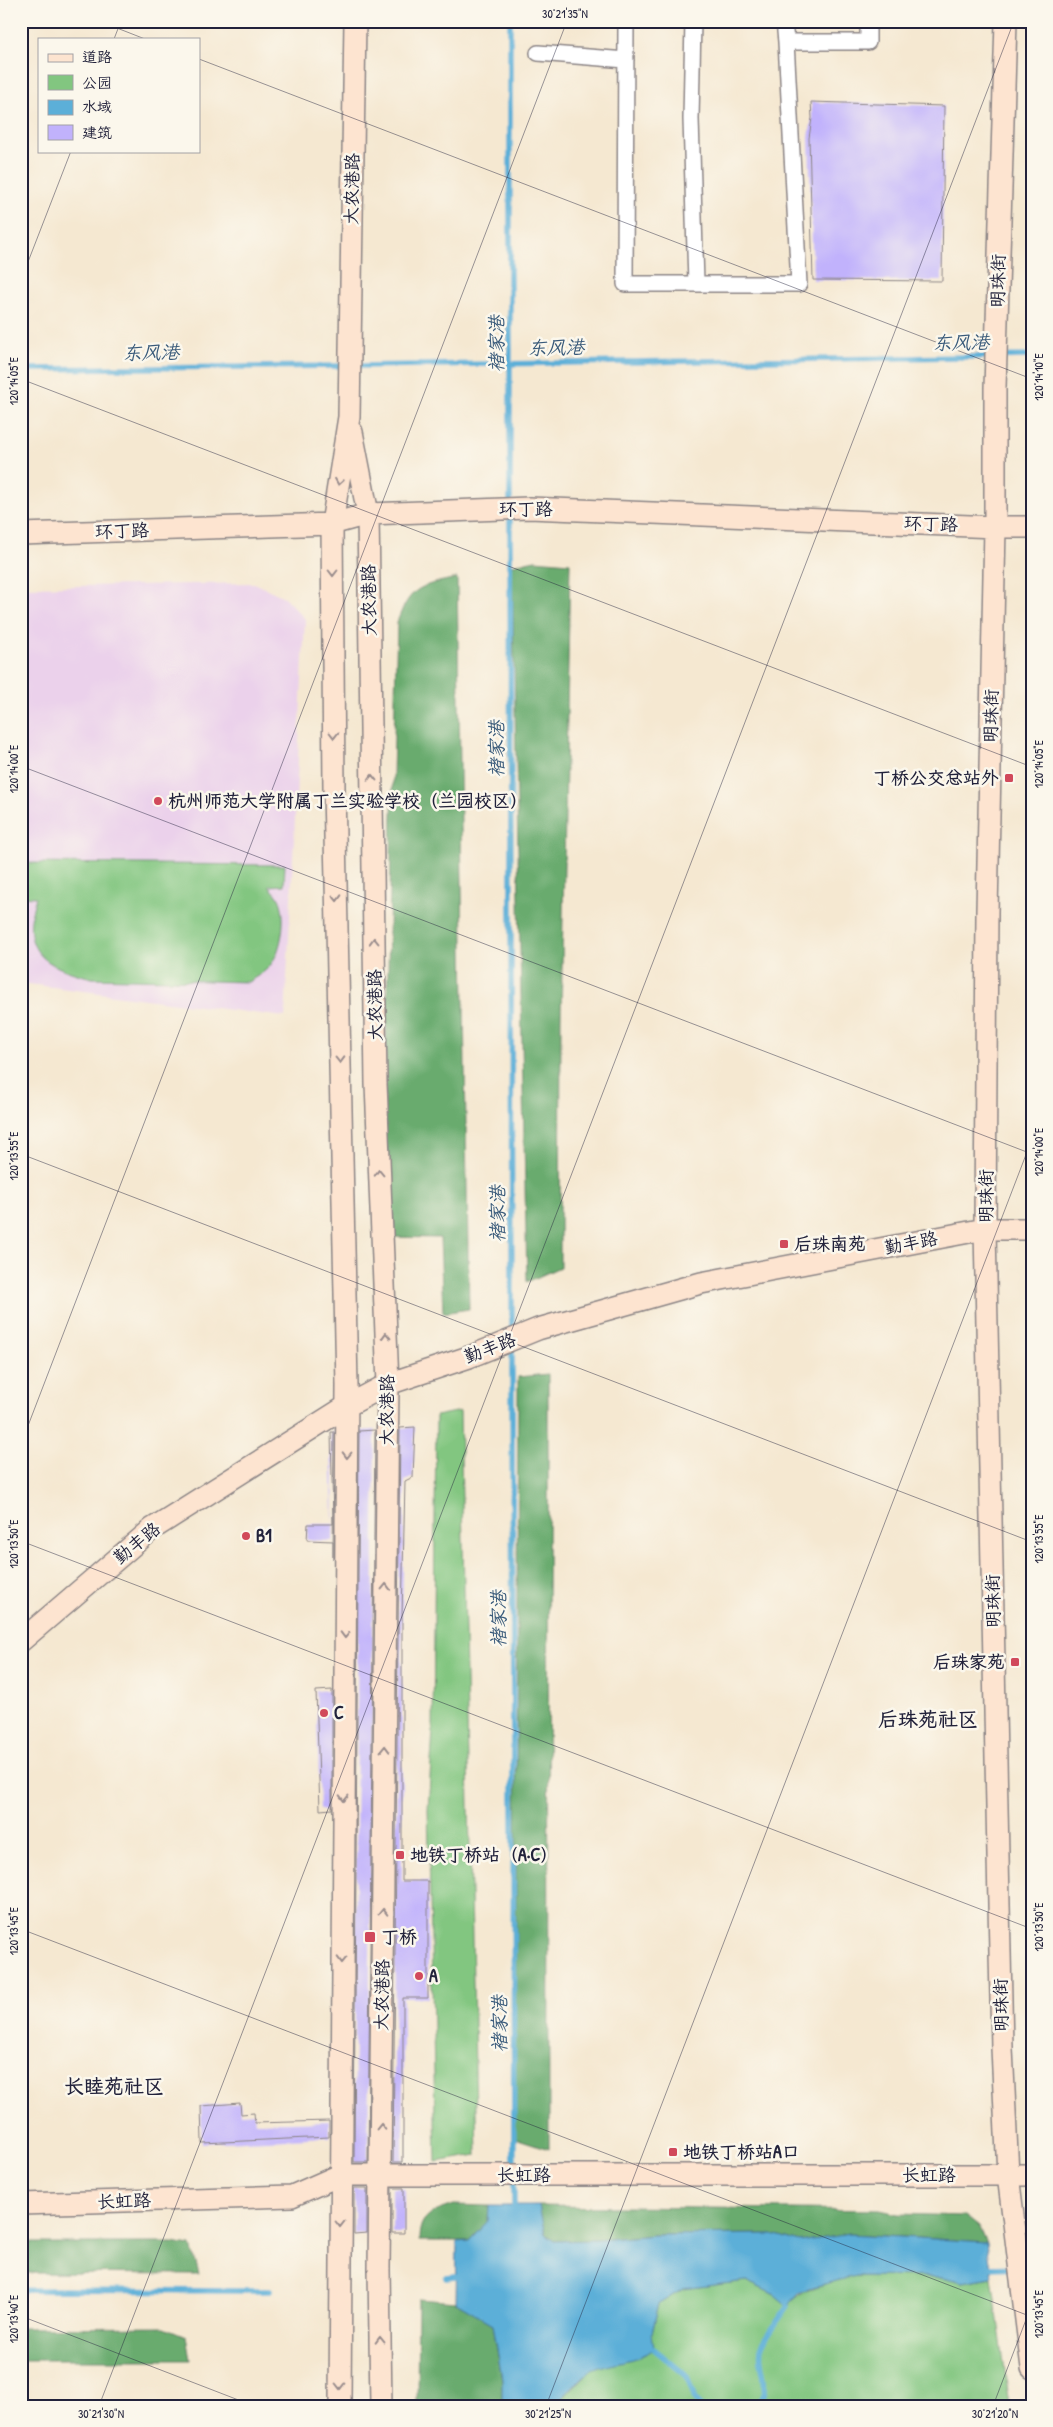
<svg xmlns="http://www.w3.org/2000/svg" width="1053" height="2427" viewBox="0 0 1053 2427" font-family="'Patrick Hand','LXGW WenKai TC',sans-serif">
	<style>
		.built { fill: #ebd1eb }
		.green { fill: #82c680; stroke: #52745e }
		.forest { fill: #69ab6e; stroke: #466654 }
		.water { fill: #5cafd8; stroke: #3f688a }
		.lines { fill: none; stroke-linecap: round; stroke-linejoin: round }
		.stream { stroke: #5cafd8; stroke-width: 5.5 }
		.building { fill: #c1b2fc }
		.street-casing { stroke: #8c8586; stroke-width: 18 }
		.secondary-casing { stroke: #8c8586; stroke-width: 24 }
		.street { stroke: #fff; stroke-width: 15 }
		.secondary { stroke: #fde4d0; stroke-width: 21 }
		.oneway { stroke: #9a8d8d }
		.ticks { fill: none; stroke: #22223b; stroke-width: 1; stroke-opacity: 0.45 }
		.poi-dot { fill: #d1495b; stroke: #fbf7ec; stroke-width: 2 }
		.labels { text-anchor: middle; stroke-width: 5; stroke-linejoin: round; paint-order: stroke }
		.street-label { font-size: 18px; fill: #22223b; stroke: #fbf7ec }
		.poi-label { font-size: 18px; font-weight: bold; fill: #22223b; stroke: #fbf7ec; text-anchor: start }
		.water-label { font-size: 19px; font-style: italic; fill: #395a7a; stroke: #fbf7ec }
		.quarter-label { font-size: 20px; font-weight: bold; fill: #22223b; stroke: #fbf7ec }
		.neatline { fill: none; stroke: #22223b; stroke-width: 2 }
		.ticks-label { font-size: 12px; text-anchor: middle; fill: #22223b }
	</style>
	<rect width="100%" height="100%" fill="#fbf7ec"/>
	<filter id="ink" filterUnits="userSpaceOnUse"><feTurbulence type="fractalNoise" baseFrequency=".02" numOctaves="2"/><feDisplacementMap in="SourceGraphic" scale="10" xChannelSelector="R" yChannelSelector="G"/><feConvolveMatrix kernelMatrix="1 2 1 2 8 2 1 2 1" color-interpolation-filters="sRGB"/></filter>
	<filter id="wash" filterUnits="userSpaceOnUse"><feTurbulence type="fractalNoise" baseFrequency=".0096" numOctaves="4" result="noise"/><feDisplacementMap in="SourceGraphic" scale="20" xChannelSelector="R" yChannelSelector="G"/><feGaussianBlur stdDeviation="1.12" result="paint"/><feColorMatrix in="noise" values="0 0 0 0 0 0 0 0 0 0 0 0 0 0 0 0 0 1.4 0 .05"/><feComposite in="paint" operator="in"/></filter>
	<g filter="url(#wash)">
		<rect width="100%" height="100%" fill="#f5e8d1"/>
		<path class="built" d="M 254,583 L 284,597 L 305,619 L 285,1017 L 21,983 L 21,587 Z"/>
		<path class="green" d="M 21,863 L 285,865 L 284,885 L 269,886 C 271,889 275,892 277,895 C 289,912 282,955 267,969 C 262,974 254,978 248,982 L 92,978 C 43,966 19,952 36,897 L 21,896 Z
			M 460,1411 L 477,2155 L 436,2162 L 428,1809 L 433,1730 L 436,1416 Z
			M 856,2276 L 942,2277 L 963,2282 L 992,2277 L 1010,2406 L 555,2406 L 589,2371 L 652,2333 L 659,2304 L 683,2289 L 746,2281 L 775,2295 L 788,2305 C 808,2285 829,2283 856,2276 Z"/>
		<path class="forest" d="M 535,560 L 570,563 L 561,1018 L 560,1267 L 527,1282 L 512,565 Z
			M 457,578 L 469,1309 L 443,1313 L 440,1238 L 381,1237 L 397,622 C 411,585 421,586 457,578 Z
			M 548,1374 L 549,2149 L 515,2138 L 518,1377 Z
			M 454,2205 L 489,2206 L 488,2221 L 469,2241 L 419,2241 C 419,2214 432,2213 454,2205 Z
			M 539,2206 L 880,2210 L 898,2214 L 965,2216 L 979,2227 L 987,2242 L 849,2234 L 800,2242 L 773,2234 L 654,2235 L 599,2240 L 555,2241 L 545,2234 Z
			M 21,2243 L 172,2243 L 191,2246 L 199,2274 L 21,2273 Z
			M 418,2299 L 456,2302 L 493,2324 L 502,2380 L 502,2406 L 417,2406 Z
			M 164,2327 L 186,2336 L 190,2360 L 21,2360 L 21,2328 Z"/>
		<path class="water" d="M 489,2206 L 539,2206 L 545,2234 L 555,2241 L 599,2240 L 654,2235 L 773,2234 L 800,2242 L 849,2234 L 987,2242 L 992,2277 L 963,2282 L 942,2277 L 856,2276 L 813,2287 L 799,2294 L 788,2306 L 775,2295 L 746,2281 L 683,2289 L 659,2304 L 652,2333 L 654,2349 C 637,2362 612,2361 592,2370 C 581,2375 565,2396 555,2406 L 502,2406 L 502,2380 L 493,2324 L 456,2302 L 457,2242 L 469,2241 L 488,2221 Z"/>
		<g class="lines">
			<path class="stream" d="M 510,21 L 510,504
				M 354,366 L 1032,356
				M 21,369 L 345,366
				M 510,513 L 512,1334
				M 512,1345 L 514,2214
				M 983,2268 L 1032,2267
				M 446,2278 L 464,2276
				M 21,2290 L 270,2291
				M 654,2349 L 687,2376 L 695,2400 L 701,2406
				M 756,2406 C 774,2385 757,2369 761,2349 C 762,2341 783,2314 788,2306"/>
		</g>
		<g id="blocks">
			<path class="building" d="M 811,102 L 944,106 L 942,281 L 813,280 L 809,138 L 812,118 Z
				M 415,1427 L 413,1477 L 405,1481 L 402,1617 L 402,1881 L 428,1881 L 428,1998 L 403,1998 L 403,2162 L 393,2162 L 400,1428 Z
				M 375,1430 L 368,2162 L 354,2162 L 359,1431 Z
				M 331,1432 L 334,1432 L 333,1559 L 333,1541 L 307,1540 L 308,1524 L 333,1524 Z
				M 332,1690 L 332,1809 L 320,1810 L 316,1691 Z
				M 240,2103 L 241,2114 L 254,2113 L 255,2123 L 329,2121 L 329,2137 L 202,2143 L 201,2106 Z
				M 354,2188 L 367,2188 L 367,2233 L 354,2234 Z
				M 392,2188 L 404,2188 L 404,2233 L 392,2233 Z"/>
		</g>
	</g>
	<g filter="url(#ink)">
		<use href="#blocks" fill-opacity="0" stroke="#8c8586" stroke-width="1"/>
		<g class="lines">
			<g class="street-casing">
				<path id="street" d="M 626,21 L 625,284 L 799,284 L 786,42 L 868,42 L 868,21
					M 693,21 L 691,119 L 696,283
					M 784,21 L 786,42
					M 538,53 L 626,60"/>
			</g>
			<g class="secondary-casing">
				<path id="secondary" d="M 1006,21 L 995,388 L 995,527 L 987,912 L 985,1229 L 1002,2048 L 1008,2175 L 1032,2368
					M 352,432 L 368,514 L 376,1084 L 388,1384 L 379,2269 L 381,2406
					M 21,534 L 332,524 L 368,514 L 529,508 L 995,527 L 1032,527
					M 21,1641 L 152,1529 L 347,1406 L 388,1384 L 469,1357 L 538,1329 L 701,1283 L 985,1229 L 1032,1229
					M 21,2204 L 292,2196 L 340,2175 L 1032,2175
					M 340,2406 L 347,1385 L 334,790 L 332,524 L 349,417 L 355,21"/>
			</g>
			<use href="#street" class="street"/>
			<use href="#secondary" class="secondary"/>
		</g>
		<defs><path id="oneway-chevron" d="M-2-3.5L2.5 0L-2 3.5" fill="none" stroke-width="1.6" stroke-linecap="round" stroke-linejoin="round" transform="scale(1.25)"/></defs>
		<g class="oneway">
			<use href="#oneway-chevron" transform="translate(339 482) rotate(99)"/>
			<use href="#oneway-chevron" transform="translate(333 573) rotate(90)"/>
			<use href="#oneway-chevron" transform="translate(334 735) rotate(90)"/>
			<use href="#oneway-chevron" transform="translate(372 778) rotate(-91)"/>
			<use href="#oneway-chevron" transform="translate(337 898) rotate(89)"/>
			<use href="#oneway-chevron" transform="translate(374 941) rotate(-91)"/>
			<use href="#oneway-chevron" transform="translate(340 1060) rotate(89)"/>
			<use href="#oneway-chevron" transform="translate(379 1173) rotate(-92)"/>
			<use href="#oneway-chevron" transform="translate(386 1336) rotate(-92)"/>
			<use href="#oneway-chevron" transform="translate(347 1455) rotate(91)"/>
			<use href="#oneway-chevron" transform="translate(386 1587) rotate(-89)"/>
			<use href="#oneway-chevron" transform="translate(345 1635) rotate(91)"/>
			<use href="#oneway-chevron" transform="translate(385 1749) rotate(-89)"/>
			<use href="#oneway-chevron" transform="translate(344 1798) rotate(91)"/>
			<use href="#oneway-chevron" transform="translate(383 1912) rotate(-89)"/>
			<use href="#oneway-chevron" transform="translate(342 1960) rotate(91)"/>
			<use href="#oneway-chevron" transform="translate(381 2127) rotate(-89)"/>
			<use href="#oneway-chevron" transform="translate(340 2224) rotate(90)"/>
			<use href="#oneway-chevron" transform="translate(380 2340) rotate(-91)"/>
			<use href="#oneway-chevron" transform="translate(340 2386) rotate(90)"/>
		</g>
	</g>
	<path class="ticks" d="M 99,21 L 145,39M 114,39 L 121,21M 199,59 L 1032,379M 21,280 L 71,151M 21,379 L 1032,767M 21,766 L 1032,1154M 21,1154 L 1032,1542M 21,1444 L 567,21M 21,1541 L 1032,1929M 21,1929 L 1032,2317M 21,2316 L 254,2406M 99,2406 L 1014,21M 546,2406 L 1032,1139M 993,2406 L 1032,2304"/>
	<g class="poi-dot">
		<rect x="1004" y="773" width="10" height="10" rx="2.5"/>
		<circle cx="158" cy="801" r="5"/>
		<rect x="779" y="1239" width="10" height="10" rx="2.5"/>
		<circle cx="246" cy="1536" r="5"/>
		<rect x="1010" y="1657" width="10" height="10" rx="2.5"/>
		<circle cx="324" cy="1713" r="5"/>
		<rect x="395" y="1850" width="10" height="10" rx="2.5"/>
		<rect x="364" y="1931" width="12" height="12" rx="2.5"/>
		<circle cx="419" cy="1976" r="5"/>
		<rect x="668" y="2147" width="10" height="10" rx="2.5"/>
	</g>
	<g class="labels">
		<g class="street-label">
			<text transform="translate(352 189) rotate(-89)" y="6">大农港路</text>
			<text transform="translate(998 281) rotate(-89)" y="6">明珠街</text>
			<text x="526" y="515">环丁路</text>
			<text transform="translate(931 524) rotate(2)" y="6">环丁路</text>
			<text transform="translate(122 531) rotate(-2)" y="6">环丁路</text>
			<text transform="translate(369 600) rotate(-91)" y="6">大农港路</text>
			<text transform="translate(991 716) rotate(-89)" y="6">明珠街</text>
			<text transform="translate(375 1005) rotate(-91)" y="6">大农港路</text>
			<text transform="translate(986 1196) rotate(-90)" y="6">明珠街</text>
			<text transform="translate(911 1243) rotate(-11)" y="6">勤丰路</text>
			<text transform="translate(490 1348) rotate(-21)" y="6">勤丰路</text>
			<text transform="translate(387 1410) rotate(-90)" y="6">大农港路</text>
			<text transform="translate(137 1543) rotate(-39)" y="6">勤丰路</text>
			<text transform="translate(993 1601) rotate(-91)" y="6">明珠街</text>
			<text transform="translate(382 1995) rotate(-89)" y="6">大农港路</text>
			<text transform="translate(1001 2005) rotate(-91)" y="6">明珠街</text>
			<text x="524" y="2181">长虹路</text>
			<text x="929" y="2181">长虹路</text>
			<text transform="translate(124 2201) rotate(-2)" y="6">长虹路</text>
		</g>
		<g class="poi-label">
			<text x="999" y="784" text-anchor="end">丁桥公交总站外</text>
			<text x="168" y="807">杭州师范大学附属丁兰实验学校（兰园校区）</text>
			<text x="794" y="1250">后珠南苑</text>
			<text x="256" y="1542">B1</text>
			<text x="1005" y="1668" text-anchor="end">后珠家苑</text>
			<text x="334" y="1719">C</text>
			<text x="410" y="1861">地铁丁桥站（A·C）</text>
			<text x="381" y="1943">丁桥</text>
			<text x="429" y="1982">A</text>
			<text x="683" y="2158">地铁丁桥站A口</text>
		</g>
		<g class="water-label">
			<text transform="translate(961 342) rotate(-1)" y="7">东风港</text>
			<text transform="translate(496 344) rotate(-90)" y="7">褚家港</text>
			<text transform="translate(556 347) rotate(-1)" y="7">东风港</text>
			<text transform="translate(151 352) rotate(-1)" y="7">东风港</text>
			<text transform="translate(496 749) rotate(-90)" y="7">褚家港</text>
			<text transform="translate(497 1214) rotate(-90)" y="7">褚家港</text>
			<text transform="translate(498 1619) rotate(-90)" y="7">褚家港</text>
			<text transform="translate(499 2024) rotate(-90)" y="7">褚家港</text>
		</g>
		<g class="quarter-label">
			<text x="928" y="1726">后珠苑社区</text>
			<text x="114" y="2093">长睦苑社区</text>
		</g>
	</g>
	<rect width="1053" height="2427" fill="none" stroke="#fbf7ec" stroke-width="55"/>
	<rect x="38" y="38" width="162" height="115" fill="#fbf7ec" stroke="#a4a2a5"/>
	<rect x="48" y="54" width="25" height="8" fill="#fde4d0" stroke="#a4a2a5"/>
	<text x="82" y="62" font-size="15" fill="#22223b">道路</text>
	<rect x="48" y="75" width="25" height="15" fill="#82c680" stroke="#a4a2a5"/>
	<text x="82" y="88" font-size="15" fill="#22223b">公园</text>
	<rect x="48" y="100" width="25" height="15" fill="#5cafd8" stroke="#a4a2a5"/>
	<text x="82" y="112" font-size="15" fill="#22223b">水域</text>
	<rect x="48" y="125" width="25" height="15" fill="#c1b2fc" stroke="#a4a2a5"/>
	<text x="82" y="138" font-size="15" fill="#22223b">建筑</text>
	<rect x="28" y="28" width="998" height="2372" class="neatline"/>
	<g class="ticks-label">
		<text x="565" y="18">30°21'35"N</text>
		<text transform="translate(1039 377) rotate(-90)" y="4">120°14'10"E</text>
		<text transform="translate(14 381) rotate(-90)" y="4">120°14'05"E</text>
		<text transform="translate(1039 764) rotate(-90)" y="4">120°14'05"E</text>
		<text transform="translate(14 769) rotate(-90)" y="4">120°14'00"E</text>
		<text transform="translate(1039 1152) rotate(-90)" y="4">120°14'00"E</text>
		<text transform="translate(14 1156) rotate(-90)" y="4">120°13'55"E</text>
		<text transform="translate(1039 1539) rotate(-90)" y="4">120°13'55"E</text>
		<text transform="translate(14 1544) rotate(-90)" y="4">120°13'50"E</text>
		<text transform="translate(1039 1927) rotate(-90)" y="4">120°13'50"E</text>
		<text transform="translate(14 1931) rotate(-90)" y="4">120°13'45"E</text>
		<text transform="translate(1039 2314) rotate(-90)" y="4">120°13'45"E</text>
		<text transform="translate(14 2319) rotate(-90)" y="4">120°13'40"E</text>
		<text x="101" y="2418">30°21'30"N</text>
		<text x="548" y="2418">30°21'25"N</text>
		<text x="995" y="2418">30°21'20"N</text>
	</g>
</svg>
